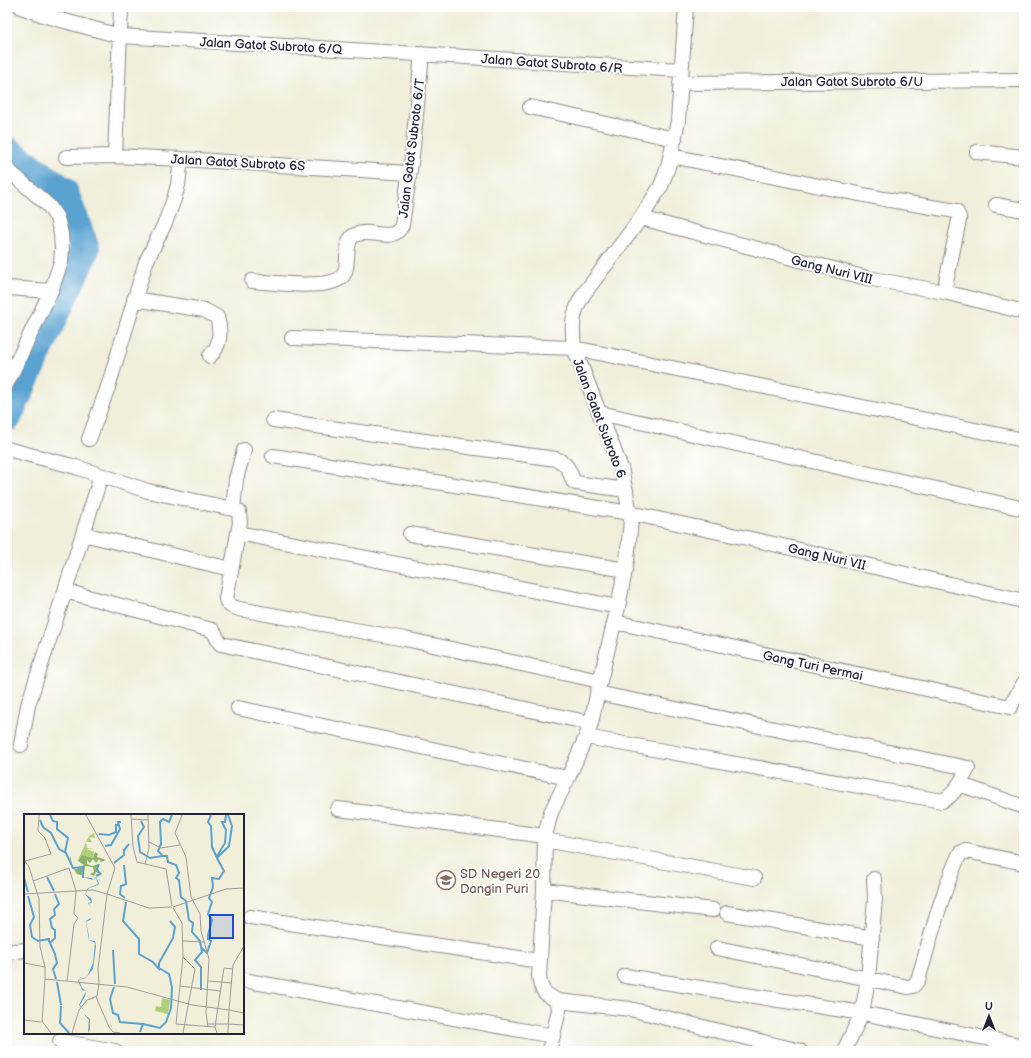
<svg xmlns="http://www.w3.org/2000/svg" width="1031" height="1058" viewBox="0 0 1031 1058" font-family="'Balsamiq Sans',sans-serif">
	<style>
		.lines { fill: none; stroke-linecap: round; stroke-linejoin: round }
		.river { stroke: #5aa3d1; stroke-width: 30 }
		.street-casing { stroke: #8a888a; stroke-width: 16 }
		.street { stroke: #fff; stroke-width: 14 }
		.labels { text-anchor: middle; stroke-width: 4; stroke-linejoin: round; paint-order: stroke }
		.street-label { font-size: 13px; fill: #22223b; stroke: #fff }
		.education-label { font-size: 13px; fill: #785e54; stroke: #fff; text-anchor: start }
		.inset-river { fill: none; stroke: #5aa3d1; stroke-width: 2 }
		.inset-road { fill: none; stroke: #9e9c9a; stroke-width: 1 }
		.view { fill: #1d4ed8; fill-opacity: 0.15; stroke: #1d4ed8; stroke-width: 2 }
		.inset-edge { fill: none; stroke: #22223b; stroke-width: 2 }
	</style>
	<rect width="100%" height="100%" fill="#fff"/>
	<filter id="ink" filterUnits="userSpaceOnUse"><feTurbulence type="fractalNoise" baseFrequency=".025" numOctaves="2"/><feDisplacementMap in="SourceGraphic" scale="8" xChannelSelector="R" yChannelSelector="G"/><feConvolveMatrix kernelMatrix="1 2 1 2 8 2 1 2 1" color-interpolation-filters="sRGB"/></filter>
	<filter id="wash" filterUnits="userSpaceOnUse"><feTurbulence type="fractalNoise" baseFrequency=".012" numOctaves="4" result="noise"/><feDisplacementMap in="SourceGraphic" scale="16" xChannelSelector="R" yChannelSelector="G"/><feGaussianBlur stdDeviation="0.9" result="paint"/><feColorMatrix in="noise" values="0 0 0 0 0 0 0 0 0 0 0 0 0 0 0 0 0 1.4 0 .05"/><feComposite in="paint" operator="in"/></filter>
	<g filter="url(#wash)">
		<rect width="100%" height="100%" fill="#f1eeda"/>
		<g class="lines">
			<path class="river" d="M 7,151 L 63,191 L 85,249 L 7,417"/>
		</g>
	</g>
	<g filter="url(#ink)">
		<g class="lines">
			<g class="street-casing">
				<path id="street" d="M 21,7 L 46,16 L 120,36 L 681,70
					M 680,83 L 1024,80
					M 530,107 L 675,139
					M 977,152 L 1024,157
					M 115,156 L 121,7
					M 671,156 L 884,199 L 956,211 L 959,217 L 959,220 L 944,292
					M 66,157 L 115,156 L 181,159 L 409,173
					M 7,169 L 49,206 L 57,218 L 61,234 L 62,249 L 61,262 L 51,291 L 7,383
					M 996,205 L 1024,210
					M 641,218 L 867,278 L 944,292 L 1024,312
					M 252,281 C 270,282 334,292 344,274 C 350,265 343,240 355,235 C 372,227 393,245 402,225 L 412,156 L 422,54
					M 7,288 L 51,291
					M 134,299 L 204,310 L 217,317 C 221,330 221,346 210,356
					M 292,338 L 574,348 L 1024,440
					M 600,413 L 1024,509
					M 273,420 L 556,459 C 567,463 570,471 573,481 L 576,483 L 626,490
					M 89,439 L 108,387 L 146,262 L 165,223 L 174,199 L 178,185 L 181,159
					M 7,449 L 76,467 L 148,491 L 233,509 L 239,512 L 240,522 L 226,599 C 228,606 233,607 239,609 L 405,639 L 600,681
					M 273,456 L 630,513 L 756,540 L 1024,601
					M 233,509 L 236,479 L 244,450
					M 238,533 L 618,607
					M 83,534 L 231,569
					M 410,534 L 626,570
					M 65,591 L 212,630 C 217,634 216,640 221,644 L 591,723
					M 615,622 L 1010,707 L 1024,683
					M 238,708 L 568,778
					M 586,737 L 942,801 C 955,795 962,780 968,768 L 597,693
					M 21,745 L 28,705 L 65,591 L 101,476
					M 959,784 L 1024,807
					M 338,809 L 545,836
					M 545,840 L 754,878
					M 544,890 L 713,910
					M 727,913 L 872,938
					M 250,917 L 539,961
					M 717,948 L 908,987 L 913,986 L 918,980 C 931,937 941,894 960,853 L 965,851 L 971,852 L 1024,863
					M 7,952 L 25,950
					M 625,976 L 862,1013 L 1024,1046
					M 243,980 L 553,1036
					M 558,1001 L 630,1009 L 800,1051
					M 60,1041 L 115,1051
					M 549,1051 L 559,1010 L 558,1001 C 545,994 541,992 539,976 L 544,890 L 545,836 L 551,812 L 568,778 L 586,737 L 591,723 L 600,681 L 618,607 L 627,560 L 631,521 L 630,513 L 621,468 L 574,348 C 572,326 571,315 583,295 L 641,218 L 661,186 L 668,167 L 678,121 L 686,7
					M 844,1051 L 862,1013 L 868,979 L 875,899 L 874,879"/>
			</g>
			<use href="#street" class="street"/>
		</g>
	</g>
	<defs>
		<g id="school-ring" transform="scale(1)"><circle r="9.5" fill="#fff" stroke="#8d6e63" stroke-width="1.5"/><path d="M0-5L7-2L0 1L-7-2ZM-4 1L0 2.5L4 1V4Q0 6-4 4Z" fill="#8d6e63"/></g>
	</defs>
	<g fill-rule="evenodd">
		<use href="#school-ring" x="446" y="880"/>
	</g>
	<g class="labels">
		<g class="street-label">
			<text transform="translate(271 45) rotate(3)" y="5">Jalan Gatot Subroto 6/Q</text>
			<text transform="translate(552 63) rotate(4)" y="5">Jalan Gatot Subroto 6/R</text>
			<text x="852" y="86">Jalan Gatot Subroto 6/U</text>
			<text transform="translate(411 148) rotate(-83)" y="5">Jalan Gatot Subroto 6/T</text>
			<text transform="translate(238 162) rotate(3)" y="5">Jalan Gatot Subroto 6S</text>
			<text transform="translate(832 269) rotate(14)" y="5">Gang Nuri VIII</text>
			<text transform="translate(600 418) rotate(69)" y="5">Jalan Gatot Subroto 6</text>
			<text transform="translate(827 556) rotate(13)" y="5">Gang Nuri VII</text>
			<text transform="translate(813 665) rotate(12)" y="5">Gang Turi Permai</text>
		</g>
		<g class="education-label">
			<text x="460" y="878">SD Negeri 20<tspan x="460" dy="15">Dangin Puri</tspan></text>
		</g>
	</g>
	<g transform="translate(24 814)">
		<rect width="220" height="220" fill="#f1eeda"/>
		<path d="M 70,19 L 71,24 L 67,23 L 65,24 L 68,28 L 62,28 L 63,34 L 69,35 L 62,35 L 70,38 L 69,44 L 58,41 L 53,48 L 65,22 ZM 138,184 L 146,186 L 144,200 L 131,197 L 132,192 L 137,193 Z" fill="#aecf78"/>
		<path d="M 71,38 L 74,40 L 73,43 L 82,46 L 77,48 L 75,45 L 72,49 L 69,45 L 66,49 L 63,46 L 63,50 L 68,52 L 75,50 L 73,57 L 78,59 L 77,61 L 72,58 L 70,62 L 66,60 L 70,58 L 69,53 L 61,52 L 60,62 L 53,60 L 46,49 L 46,42 L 49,54 L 53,55 L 60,51 L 54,47 L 58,41 L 69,44 Z" fill="#8ab268"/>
		<path d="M 59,63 L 68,64 L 69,66 L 72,63 L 75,69 L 74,71 L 65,74 L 61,80 L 67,84 L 68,88 L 67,89 L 64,90 L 66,91 L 67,93 L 67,105 L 66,106 L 62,108 L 65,122 L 65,126 L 71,127 L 72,132 L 69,155 L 62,164 L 55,166 L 58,174 L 62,177 L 61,182 L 56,191 L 61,197 L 60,200 L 66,205 L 66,215 L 64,219 L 65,206 L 60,200 L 61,197 L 55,191 L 62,177 L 58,176 L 54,166 L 63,163 L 69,149 L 71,129 L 65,126 L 62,109 L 62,107 L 67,104 L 67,93 L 64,89 L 67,88 L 61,80 L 64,74 L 74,70 L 72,64 L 69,66 Z" fill="#5aa3d1"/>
		<path class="inset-river" d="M 26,1 L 29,7 L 33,8 L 33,15 L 44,24 L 41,38M 187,1 L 184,8 L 187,12 L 188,33 L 193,44 L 205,32 L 208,12 L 204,1M 16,6 L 19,13 L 27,19 L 35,35 L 42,39 L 49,54 L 59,53 L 59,64M 117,7 L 120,13 L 114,22 L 116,38 L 126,44 L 138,42M 75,20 L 85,21 L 92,18 L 92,11 L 95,11M 81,32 L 87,31 L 96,15 L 94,8 L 97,8M 138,41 L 134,37 L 137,30 L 136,8 L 139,5 L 145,8 L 148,1M 138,42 L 143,42 L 144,48 L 152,51 L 155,59 L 152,64 L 155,66 L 157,83 L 162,87 L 165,106 L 169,109 L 168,118 L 176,127 L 178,138 L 171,146 L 177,153 L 177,176M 193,42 L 201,29 L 202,16 L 198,8 L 201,8 L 202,1M 90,49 L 100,41 L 100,36 L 105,30M 100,51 L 102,70 L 97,72 L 96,80 L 101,84M 72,62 L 76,60 L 73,55 L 75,50M 23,63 L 30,77M 0,64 L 4,78M 31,80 L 35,90 L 30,95 L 31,101 L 26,105 L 28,114 L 31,116 L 31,124 L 26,129 L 31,140 L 33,149 L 29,155 L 32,165M 4,82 L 10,103 L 6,111 L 8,123 L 14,127 L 25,125 L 25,128M 102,88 L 99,107 L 115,125 L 115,140 L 129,148 L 136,156M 184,121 L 188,106 L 184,100 L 188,88 L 185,84 L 189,73 L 188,64 L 195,65 L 200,57 L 193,44M 178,134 L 183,139 L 187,127 L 184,125 L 184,121M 89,136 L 91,170M 33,168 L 37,191M 90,173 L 86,185 L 89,199 L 94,201 L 96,208 L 118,210M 37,192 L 36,209 L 45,219M 116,218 L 119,210 L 136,214 L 142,208 L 147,194 L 148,173 L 145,160 L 135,154 L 135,149 L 149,124 L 151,113 L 146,107"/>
		<path class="inset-road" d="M 62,1 L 91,54 L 83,80 L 74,155 L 75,170 L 73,182 L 68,184M 107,1 L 109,33 L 113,48 L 142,55 L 148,92M 158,1 L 151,19 L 162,43 L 167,83 L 176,100 L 177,117 L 185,145 L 182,199 L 184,213M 108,5 L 124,6M 125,28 L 137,34 L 156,31M 0,46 L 5,53 L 15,85 L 16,133 L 21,153M 1,47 L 27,40 L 21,24 L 14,17 L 15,1M 121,50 L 125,34 L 124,1M 9,67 L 45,54 L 52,77 L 50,100 L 54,104 L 50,110 L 43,167M 0,80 L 69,76 L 83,80M 83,80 L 125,94 L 148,93M 149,93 L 202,75 L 220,74M 149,94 L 158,109 L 159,143 L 171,155 L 159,219M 159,127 L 180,128M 0,130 L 0,146M 159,143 L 152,210 L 191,213 L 193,219M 0,149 L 21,153 L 21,165 L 103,173 L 168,191 L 205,196M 184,167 L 208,169M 156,172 L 196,177M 72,183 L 85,213 L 89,218 L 96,219M 205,196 L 209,151 L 220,132M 205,196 L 220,199M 0,206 L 17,208M 18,207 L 27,219M 18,208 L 21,165M 183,210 L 204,210M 204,210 L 220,211M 191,213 L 200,154 L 209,155M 48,219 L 55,196 L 63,186 L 70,184M 204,219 L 205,196"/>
		<path class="view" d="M 186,101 L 209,101 L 209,124 L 186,124 Z"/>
		<rect width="220" height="220" class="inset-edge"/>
	</g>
	<rect width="1031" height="1058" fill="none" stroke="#fff" stroke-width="24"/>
	<g transform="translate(989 1016)" stroke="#ffffff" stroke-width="3" paint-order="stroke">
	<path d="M0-3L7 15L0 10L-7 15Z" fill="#22223b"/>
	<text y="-6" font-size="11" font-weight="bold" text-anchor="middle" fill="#22223b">U</text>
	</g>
</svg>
